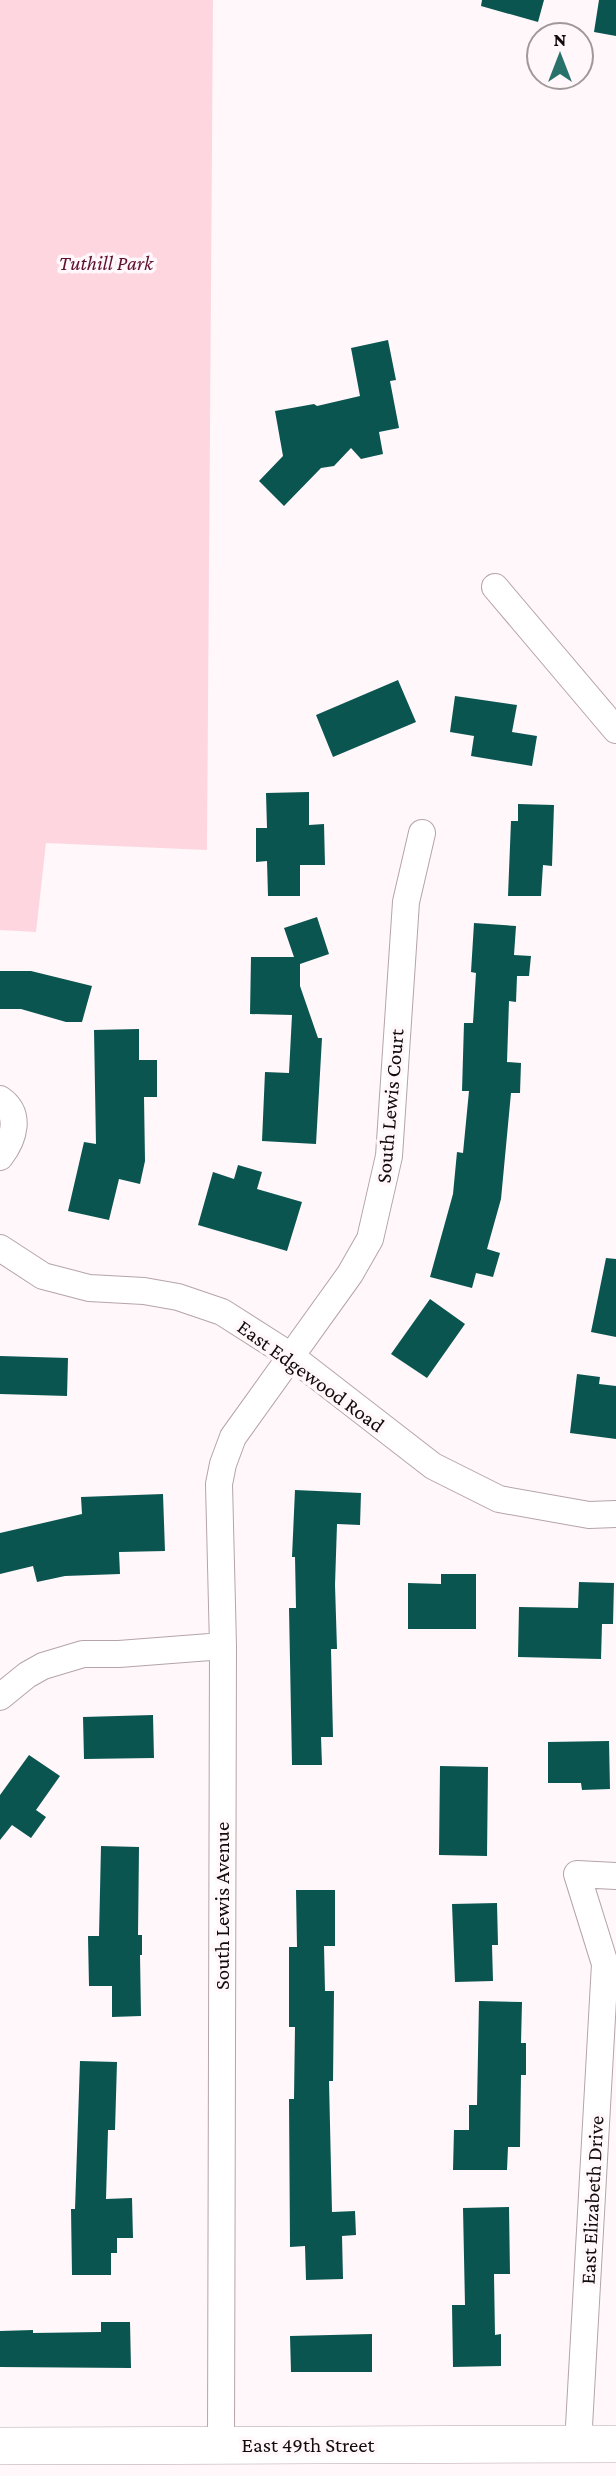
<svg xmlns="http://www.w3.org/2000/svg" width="616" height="2476" viewBox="0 0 616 2476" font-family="'Crimson Pro',serif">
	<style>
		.green { fill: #fdd6e0 }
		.building { fill: #0a5550 }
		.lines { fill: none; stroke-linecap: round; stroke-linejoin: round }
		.street-casing { stroke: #b5a4a8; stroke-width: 28 }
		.secondary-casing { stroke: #b5a4a8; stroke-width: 38 }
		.street { stroke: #fff; stroke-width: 26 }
		.secondary { stroke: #fff; stroke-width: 37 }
		.labels { text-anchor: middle; stroke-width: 7; stroke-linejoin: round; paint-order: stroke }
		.park-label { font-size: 21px; font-style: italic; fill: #5f1031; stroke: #fff7f9 }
		.street-label { font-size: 21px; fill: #110b0c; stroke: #fff7f9 }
	</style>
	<rect width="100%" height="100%" fill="#fff7f9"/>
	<path class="green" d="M 0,0 L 213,0 L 207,850 L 46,843 L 36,932 L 0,930 Z"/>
	<path class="building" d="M 482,0 L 544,0 L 538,22 L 481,6 Z
		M 599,0 L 616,0 L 616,36 L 594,32 Z
		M 388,340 L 396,380 L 390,381 L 399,428 L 379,432 L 383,454 L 361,459 L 351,448 L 334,466 L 321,468 L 284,506 L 259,481 L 283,456 L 275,411 L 314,404 L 317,406 L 360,396 L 351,348 Z
		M 398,680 L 416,722 L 333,757 L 316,715 Z
		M 455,696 L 517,705 L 512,732 L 537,736 L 532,766 L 471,756 L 474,736 L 450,732 Z
		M 309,792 L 309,825 L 324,824 L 325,865 L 300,865 L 300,896 L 268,896 L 267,861 L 256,862 L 256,828 L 267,828 L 266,793 Z
		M 518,804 L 554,805 L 552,866 L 543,865 L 541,896 L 508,896 L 511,821 L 518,821 Z
		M 317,917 L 329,954 L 300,964 L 300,986 L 318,1038 L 322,1038 L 316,1144 L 262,1141 L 265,1072 L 289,1073 L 292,1015 L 250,1014 L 251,957 L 294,957 L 284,928 Z
		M 474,923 L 516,926 L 514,955 L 531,956 L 529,976 L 517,976 L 516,1002 L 509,1001 L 507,1062 L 521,1063 L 520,1093 L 511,1093 L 501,1199 L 487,1249 L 500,1253 L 493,1277 L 476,1273 L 472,1288 L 430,1277 L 453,1194 L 457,1152 L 463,1153 L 469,1091 L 462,1091 L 464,1023 L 473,1023 L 476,973 L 471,972 Z
		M 0,971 L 31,971 L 92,986 L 82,1022 L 66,1022 L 21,1009 L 0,1009 Z
		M 139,1029 L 139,1060 L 157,1060 L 157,1097 L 144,1097 L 145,1161 L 140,1184 L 119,1179 L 109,1220 L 68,1211 L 84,1142 L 96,1144 L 94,1030 Z
		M 238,1165 L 262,1172 L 257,1189 L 302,1202 L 287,1251 L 198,1225 L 213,1172 L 234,1179 Z
		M 606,1258 L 616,1259 L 616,1337 L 591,1332 Z
		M 430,1299 L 465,1324 L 427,1378 L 391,1354 Z
		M 0,1356 L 68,1358 L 67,1396 L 0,1394 Z
		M 577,1374 L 600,1377 L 599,1384 L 616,1386 L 616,1439 L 570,1433 Z
		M 295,1490 L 361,1493 L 360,1525 L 337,1524 L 335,1585 L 337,1649 L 331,1649 L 333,1737 L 321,1737 L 322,1765 L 292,1765 L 289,1608 L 296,1608 L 295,1557 L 292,1557 Z
		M 163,1494 L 165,1551 L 119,1552 L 120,1574 L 65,1576 L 37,1582 L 33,1566 L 0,1574 L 0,1533 L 82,1514 L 81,1497 Z
		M 441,1574 L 476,1574 L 476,1629 L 408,1629 L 408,1583 L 441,1584 Z
		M 579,1582 L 614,1583 L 613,1624 L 602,1624 L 601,1659 L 518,1657 L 519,1607 L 578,1608 Z
		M 153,1715 L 154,1758 L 84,1759 L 83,1717 Z
		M 609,1741 L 610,1789 L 582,1790 L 581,1783 L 548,1783 L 548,1742 Z
		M 29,1755 L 60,1776 L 36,1810 L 46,1817 L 31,1838 L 12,1825 L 0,1840 L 0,1795 Z
		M 440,1766 L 488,1767 L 487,1856 L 439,1855 Z
		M 101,1846 L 139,1847 L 138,1935 L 142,1935 L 142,1955 L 140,1955 L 141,2016 L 112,2017 L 112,1986 L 89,1986 L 88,1936 L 99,1936 Z
		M 296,1890 L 335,1890 L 335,1946 L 324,1946 L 325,1991 L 334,1991 L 333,2081 L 329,2081 L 332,2212 L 355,2211 L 356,2235 L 342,2236 L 343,2279 L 306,2280 L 305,2246 L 290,2247 L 289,2099 L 294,2099 L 295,2027 L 289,2027 L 289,1947 L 297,1947 Z
		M 497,1903 L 498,1945 L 492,1945 L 493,1981 L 455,1982 L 452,1904 Z
		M 479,2001 L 522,2002 L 521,2043 L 526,2043 L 526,2075 L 521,2075 L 520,2147 L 508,2147 L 507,2170 L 453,2170 L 454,2130 L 469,2130 L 469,2105 L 477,2105 Z
		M 80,2061 L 117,2062 L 115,2130 L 108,2130 L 106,2199 L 132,2198 L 133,2238 L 117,2238 L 117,2253 L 111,2253 L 111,2275 L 72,2275 L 71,2209 L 75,2209 Z
		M 509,2207 L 510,2274 L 494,2274 L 495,2335 L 501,2334 L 501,2366 L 453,2367 L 452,2305 L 465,2305 L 463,2208 Z
		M 101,2322 L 130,2322 L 131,2368 L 0,2367 L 0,2331 L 33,2330 L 33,2333 L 101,2332 Z
		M 372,2334 L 372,2372 L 291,2372 L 290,2336 Z"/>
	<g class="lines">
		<g class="street-casing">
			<path id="street" d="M 495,587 L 616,730
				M 0,1099 C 22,1114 14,1139 0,1157
				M 0,1248 L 43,1276 L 89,1288 L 144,1291 L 178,1297 L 222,1312 L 291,1356 L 433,1466 L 499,1499 L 589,1515 L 616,1514
				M 0,1697 L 27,1675 L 43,1666 L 83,1654 L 119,1654 L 223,1646
				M 578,2444 L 605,1964 L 577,1874 L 616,1876
				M 221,2445 L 223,1646 L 219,1484 L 223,1464 L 233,1437 L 350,1274 L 370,1239 L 389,1156 L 406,902 L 422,833"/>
		</g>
		<g class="secondary-casing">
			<path id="secondary" d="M 0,2446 L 616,2444"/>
		</g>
		<use href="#street" class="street"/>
		<use href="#secondary" class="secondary"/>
	</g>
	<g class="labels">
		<g class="park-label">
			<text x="106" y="270">Tuthill Park</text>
		</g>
		<g class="street-label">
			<text transform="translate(390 1106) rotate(-85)" y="7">South Lewis Court</text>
			<text transform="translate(311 1376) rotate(36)" y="7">East Edgewood Road</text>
			<text transform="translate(222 1906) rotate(-90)" y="7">South Lewis Avenue</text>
			<text transform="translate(592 2200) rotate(-87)" y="7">East Elizabeth Drive</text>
			<text x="308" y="2452">East 49th Street</text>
		</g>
	</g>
	<g transform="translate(560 56)"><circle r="33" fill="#fff7f9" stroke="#a0999a" stroke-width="2"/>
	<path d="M0-5L12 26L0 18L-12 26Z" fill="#29726c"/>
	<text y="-10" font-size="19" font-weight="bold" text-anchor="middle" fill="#110b0c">N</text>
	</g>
</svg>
